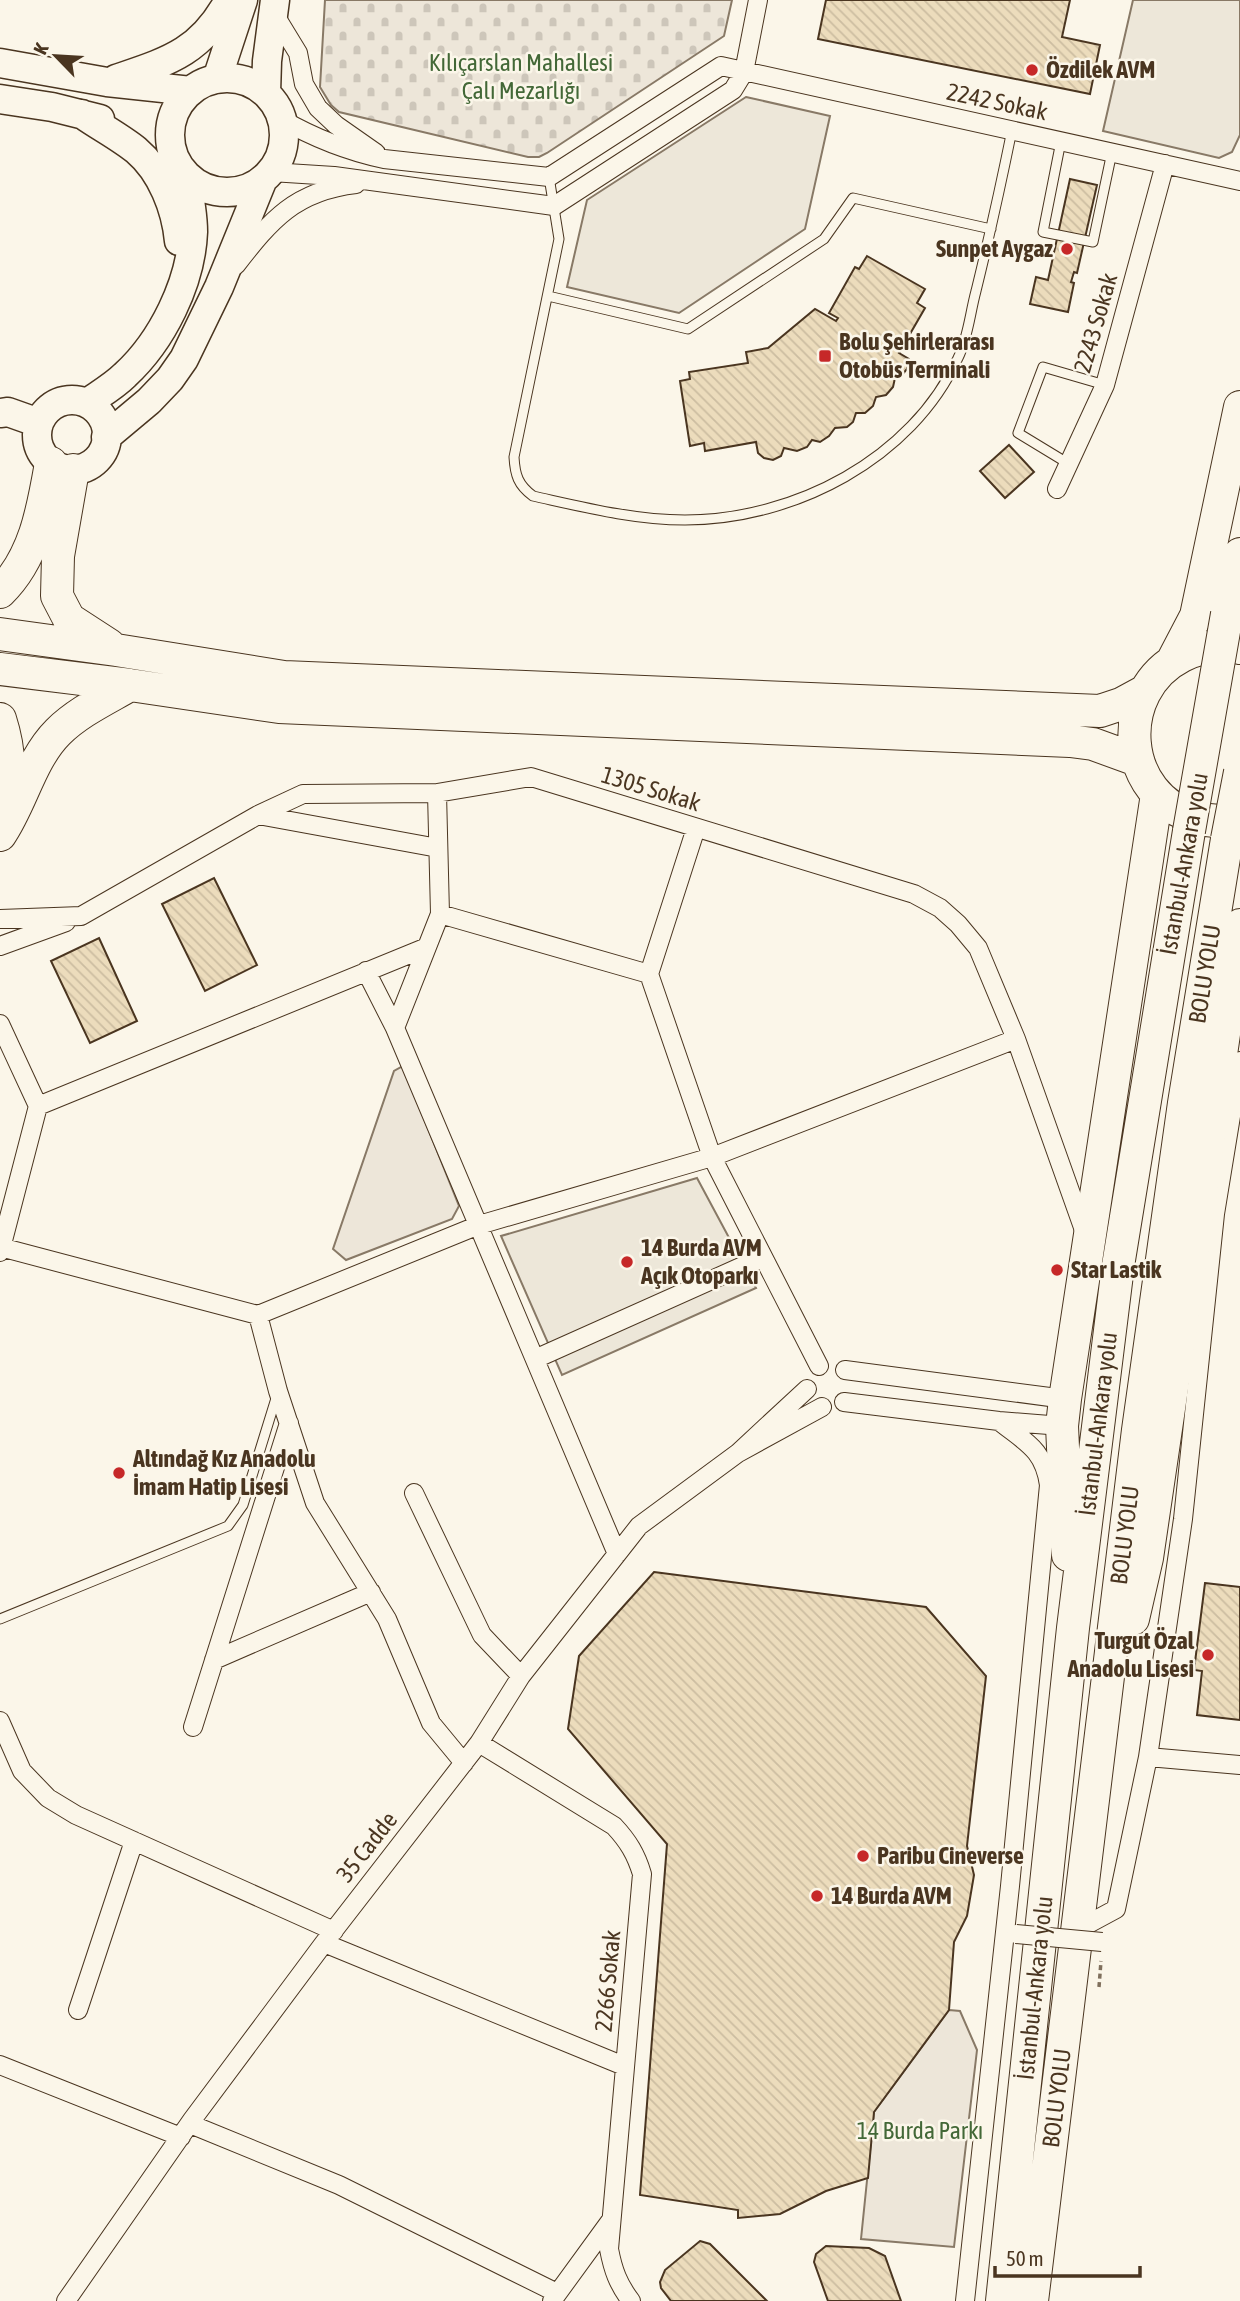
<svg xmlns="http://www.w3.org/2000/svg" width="1240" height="2301" viewBox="0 0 1240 2301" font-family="'Asap Condensed',sans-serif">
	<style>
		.cemetery { fill: url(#cemetery-stones); stroke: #887966; stroke-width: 2 }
		.park { fill: #ede6d9; stroke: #887966; stroke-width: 2 }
		.parking { fill: #ede7d9; stroke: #887966; stroke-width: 2 }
		.building { fill: url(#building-back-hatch); stroke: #4a3520; stroke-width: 2 }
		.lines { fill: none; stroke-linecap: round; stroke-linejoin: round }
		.lane-casing { stroke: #4a3520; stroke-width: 11 }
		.street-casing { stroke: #4a3520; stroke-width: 20 }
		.primary-casing { stroke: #4a3520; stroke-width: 31 }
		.highway-casing { stroke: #4a3520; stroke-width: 34 }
		.path { stroke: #7f6f5c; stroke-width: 3.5; stroke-dasharray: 5 3.5; stroke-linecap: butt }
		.lane { stroke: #fbf6e9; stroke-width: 9 }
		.street { stroke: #fbf6e9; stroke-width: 18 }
		.primary { stroke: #fbf6e9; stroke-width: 28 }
		.highway { stroke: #fbf6e9; stroke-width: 32 }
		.street-bridge-casing { stroke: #4a3520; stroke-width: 20; stroke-linecap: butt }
		.highway-bridge-casing { stroke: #4a3520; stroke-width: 34; stroke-linecap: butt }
		.street-bridge { stroke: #fbf6e9; stroke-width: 18 }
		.highway-bridge { stroke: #fbf6e9; stroke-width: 32 }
		.poi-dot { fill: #c62828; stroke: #fbf6e9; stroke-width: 2.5 }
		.labels { text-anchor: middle; stroke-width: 5; stroke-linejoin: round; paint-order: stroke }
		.park-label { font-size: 24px; fill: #436837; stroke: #fbf6e9 }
		.poi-label { font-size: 24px; font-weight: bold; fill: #4a3520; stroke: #fbf6e9; text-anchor: start }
		.street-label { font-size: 24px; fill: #4a3520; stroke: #fbf6e9 }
	</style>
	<defs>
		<pattern id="cemetery-stones" width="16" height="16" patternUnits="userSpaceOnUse" patternTransform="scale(1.75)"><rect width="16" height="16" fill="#ede6d9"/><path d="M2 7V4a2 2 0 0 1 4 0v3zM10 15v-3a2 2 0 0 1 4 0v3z" fill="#cdc6ba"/></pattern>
		<pattern id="building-back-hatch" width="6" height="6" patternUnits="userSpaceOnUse" patternTransform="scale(1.75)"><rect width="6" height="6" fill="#ecdcbc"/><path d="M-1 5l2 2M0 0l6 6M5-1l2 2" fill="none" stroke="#ccbda1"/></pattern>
	</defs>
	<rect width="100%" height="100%" fill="#fbf6e9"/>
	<path class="cemetery" d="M 325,0 L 732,0 L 724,36 L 547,153 L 539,157 L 528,157 L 339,112 L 331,105 L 320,87 Z"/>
	<path class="park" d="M 403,1066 L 459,1206 L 452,1219 L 346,1260 L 333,1249 L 394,1071 Z
		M 949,2010 L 960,2011 L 977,2050 L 954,2247 L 861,2239 L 874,2112 Z"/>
	<path class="parking" d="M 1133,0 L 1240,0 L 1240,135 L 1232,152 L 1219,158 L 1103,131 Z
		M 746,97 L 830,116 L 805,229 L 679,313 L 567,287 L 587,200 Z
		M 697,1178 L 756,1288 L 562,1375 L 501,1236 Z"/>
	<path class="building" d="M 826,0 L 1070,0 L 1062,37 L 1100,45 L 1090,94 L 818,39 Z
		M 1070,179 L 1097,185 L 1077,273 L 1074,272 L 1071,282 L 1074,283 L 1068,312 L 1030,304 L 1036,277 L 1048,280 Z
		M 867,256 L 925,289 L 917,303 L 925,308 L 899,353 L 909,359 L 907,369 L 902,375 L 895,378 L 893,387 L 886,395 L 876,397 L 873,406 L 865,413 L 856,413 L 853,422 L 847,427 L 835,428 L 829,436 L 820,442 L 812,440 L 807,447 L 797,451 L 784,448 L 781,456 L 773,460 L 764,458 L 758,453 L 756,442 L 705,451 L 704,443 L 690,446 L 680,381 L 690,379 L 689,372 L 748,363 L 746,352 L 768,348 L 815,309 L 836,321 L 838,318 L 829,313 L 855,267 L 859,269 Z
		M 1009,445 L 1034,472 L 1005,498 L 980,471 Z
		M 214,878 L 257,965 L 205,991 L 162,904 Z
		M 99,938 L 137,1021 L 90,1043 L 51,961 Z
		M 654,1572 L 926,1607 L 986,1676 L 967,1846 L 974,1875 L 967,1916 L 954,1942 L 949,2010 L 874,2112 L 868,2178 L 826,2191 L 780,2214 L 738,2218 L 738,2210 L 640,2195 L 667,1844 L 568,1729 L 579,1656 Z
		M 1205,1583 L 1240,1587 L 1240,1720 L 1197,1715 L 1202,1671 L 1194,1670 Z
		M 700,2241 L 710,2244 L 767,2301 L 671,2301 L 661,2288 L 660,2282 L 665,2270 Z
		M 826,2246 L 869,2248 L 885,2256 L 901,2301 L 828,2301 L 814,2262 L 816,2254 Z"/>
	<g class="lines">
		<g class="lane-casing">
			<path id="lane" d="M 1061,141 L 1043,232 L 1093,242 L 1112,152
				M 549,177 L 559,239 L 514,457 C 515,475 518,485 533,496 C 583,507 634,520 685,520 C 794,520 912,459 958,358 C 968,338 970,313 976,291 C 989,238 1001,184 1012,130
				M 548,296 L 688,329 L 824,239 L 853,198 L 991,229
				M 1069,464 L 1018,433 L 1043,367 L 1105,385
				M 0,1619 L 228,1526 L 243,1505 L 277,1395"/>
		</g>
		<g class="street-casing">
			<path id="street" d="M 273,12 L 298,53 L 304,84 L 318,108 L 336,125 L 376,153
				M 281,119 C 314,138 347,151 384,159 L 549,177 L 721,66 L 1240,181
				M 271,172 L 334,176 L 554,206 L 733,90 L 744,72 L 758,0
				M 236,265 C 271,220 295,191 356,184
				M 1057,489 L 1105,385 L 1165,164
				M 258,815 L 438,848
				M 696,828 L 649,974 L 712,1157 L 819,1366
				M 440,914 L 649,974
				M 0,919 L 81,916 L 258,815 L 303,794 L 437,793 L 531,777 L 914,894 L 940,908 L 958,924 L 978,948 L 1016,1039 L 1085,1233
				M 0,946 L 66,922
				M 366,971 L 395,1028 L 617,1554
				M 0,1024 L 38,1106
				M 395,1028 L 440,914 L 437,793
				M 0,1247 L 258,1315 L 479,1225 L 712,1157 L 1016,1039
				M 0,1252 L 38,1106 L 427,947
				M 258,1315 L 278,1391 L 315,1503 L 387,1619 L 431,1723 L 464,1763
				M 535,1359 L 763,1257
				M 845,1370 L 1065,1399
				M 807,1389 L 738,1453 L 822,1407
				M 844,1402 L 999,1421 L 1062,1426
				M 414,1493 L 482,1635 L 521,1676
				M 214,1660 L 371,1592
				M 0,1721 L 22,1771 L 48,1798 L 76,1815 L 334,1931
				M 193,1727 L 289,1423
				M 479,1743 L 614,1826 C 628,1841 636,1854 642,1874 L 609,2249 C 613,2270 618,2284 631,2301
				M 1148,1757 L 1240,1765
				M 1077,1930 L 1116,1909 L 1148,1757 L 1183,1519 L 1215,1214 L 1240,1061
				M 324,1943 L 624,2066
				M 78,2010 L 134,1841
				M 0,2065 L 181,2137
				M 190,2124 L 339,2185 L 557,2293
				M 66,2301 L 192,2120 L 324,1943 L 479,1743 L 521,1676 L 617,1554 L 639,1526 L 738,1453
				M 552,2301 L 611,2220
				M 965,2301 L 1010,1886 L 1049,1485 C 1044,1449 1025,1442 999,1421"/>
		</g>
		<g class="primary-casing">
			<path id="primary" d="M 0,63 L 107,82 L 191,91
				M170 135a57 57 0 1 1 114 0a57 57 0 1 1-114 0Z
				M 116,79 C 169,61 201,52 229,0
				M 217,79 L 243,0
				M 266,93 L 267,61 L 275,0
				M 0,99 L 52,107 L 100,119
				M 82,114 C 99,126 120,137 136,150 C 162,172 176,209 179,241
				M37 435a35 35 0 1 1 70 0a35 35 0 1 1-70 0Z
				M 87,403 C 100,394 114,386 125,375 C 162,341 191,283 193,232 C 193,213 189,193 185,174
				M 0,413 L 8,412 L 39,423
				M 106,437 L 149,401 L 170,379 L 184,359 L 219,287 L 263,179"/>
		</g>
		<g class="highway-casing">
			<path id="highway" d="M 73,470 L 58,556 L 57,596 L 69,619 L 109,645
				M 0,592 C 35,558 43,509 51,463
				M 1227,614 L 1240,554
				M 0,634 L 116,650 L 284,677 L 1100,711 L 1121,704 L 1145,691
				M 1240,648 C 1221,643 1200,647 1182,656 C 1113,691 1120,797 1197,818 C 1211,822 1226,821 1240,820
				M 1173,660 L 1196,616 L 1240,407
				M 0,669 L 130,685 L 279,707 L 1070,741 L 1093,744 L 1137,760
				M 0,719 C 8,744 13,776 0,800
				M 0,835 C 22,803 30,760 58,732 C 78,712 106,699 130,685
				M 1068,1555 L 1062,1426 L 1065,1399 L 1157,794
				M 1133,1619 L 1147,1558 L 1240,925
				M 1002,2301 L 1073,1628 L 1118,1266 L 1189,831
				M 1032,2301 L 1138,1430 L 1184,1103 L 1227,839"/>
		</g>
		<path class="path" d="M 1099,1987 L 1101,1961"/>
		<use href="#lane" class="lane"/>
		<use href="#street" class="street"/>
		<use href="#primary" class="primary"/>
		<use href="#highway" class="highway"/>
		<g class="street-bridge-casing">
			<path id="street-bridge" d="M 1016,1934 L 1102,1942"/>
		</g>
		<g class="highway-bridge-casing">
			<path id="highway-bridge" d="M 1189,831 L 1227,614
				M 1227,839 L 1240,772"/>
		</g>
		<use href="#street-bridge" class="street-bridge"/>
		<use href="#highway-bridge" class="highway-bridge"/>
	</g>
	<g class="poi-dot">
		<circle cx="1032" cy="70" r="7"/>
		<circle cx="1067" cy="249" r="7"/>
		<rect x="818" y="349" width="14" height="14" rx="3.5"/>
		<circle cx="627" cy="1262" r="7"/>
		<circle cx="1057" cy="1270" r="7"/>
		<circle cx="119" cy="1473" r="7"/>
		<circle cx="1208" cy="1655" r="7"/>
		<circle cx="863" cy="1856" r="7"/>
		<circle cx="817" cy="1896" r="7"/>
	</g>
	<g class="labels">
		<g class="park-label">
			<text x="521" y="71">Kılıçarslan Mahallesi<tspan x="521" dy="28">Çalı Mezarlığı</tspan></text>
			<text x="920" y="2139">14 Burda Parkı</text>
		</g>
		<g class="poi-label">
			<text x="1046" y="78">Özdilek AVM</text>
			<text x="1053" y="257" text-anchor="end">Sunpet Aygaz</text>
			<text x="839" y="350">Bolu Şehirlerarası<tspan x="839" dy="28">Otobüs Terminali</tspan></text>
			<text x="641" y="1256">14 Burda AVM<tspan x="641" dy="28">Açık Otoparkı</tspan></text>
			<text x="1071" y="1278">Star Lastik</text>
			<text x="133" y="1467">Altındağ Kız Anadolu<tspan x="133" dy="28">İmam Hatip Lisesi</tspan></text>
			<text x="1194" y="1649" text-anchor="end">Turgut Özal<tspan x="1194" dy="28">Anadolu Lisesi</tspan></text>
			<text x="877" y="1864">Paribu Cineverse</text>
			<text x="831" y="1904">14 Burda AVM</text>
		</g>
		<g class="street-label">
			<text transform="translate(997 102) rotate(12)" y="8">2242 Sokak</text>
			<text transform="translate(1096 323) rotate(-74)" y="8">2243 Sokak</text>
			<text transform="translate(651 789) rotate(17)" y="8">1305 Sokak</text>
			<text transform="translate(1184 864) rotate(-80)" y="8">İstanbul-Ankara yolu</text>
			<text transform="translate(1205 974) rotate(-81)" y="8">BOLU YOLU</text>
			<text transform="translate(1098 1424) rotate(-83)" y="8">İstanbul-Ankara yolu</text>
			<text transform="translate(1125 1535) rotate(-83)" y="8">BOLU YOLU</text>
			<text transform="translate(367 1847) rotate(-52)" y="8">35 Cadde</text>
			<text transform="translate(608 1981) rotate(-85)" y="8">2266 Sokak</text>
			<text transform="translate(1035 1988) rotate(-84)" y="8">İstanbul-Ankara yolu</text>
			<text transform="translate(1057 2098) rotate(-83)" y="8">BOLU YOLU</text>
		</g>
	</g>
	<g transform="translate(56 56) rotate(295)" stroke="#fbf6e9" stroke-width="5" paint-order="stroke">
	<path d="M0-5L12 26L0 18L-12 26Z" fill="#4a3520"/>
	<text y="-10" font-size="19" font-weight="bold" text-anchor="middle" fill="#4a3520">K</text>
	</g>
	<path d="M995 2266v10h145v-10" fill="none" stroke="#4a3520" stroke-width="3.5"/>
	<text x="1006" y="2266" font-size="21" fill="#4a3520" stroke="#fbf6e9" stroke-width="5" paint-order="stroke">50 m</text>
</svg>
